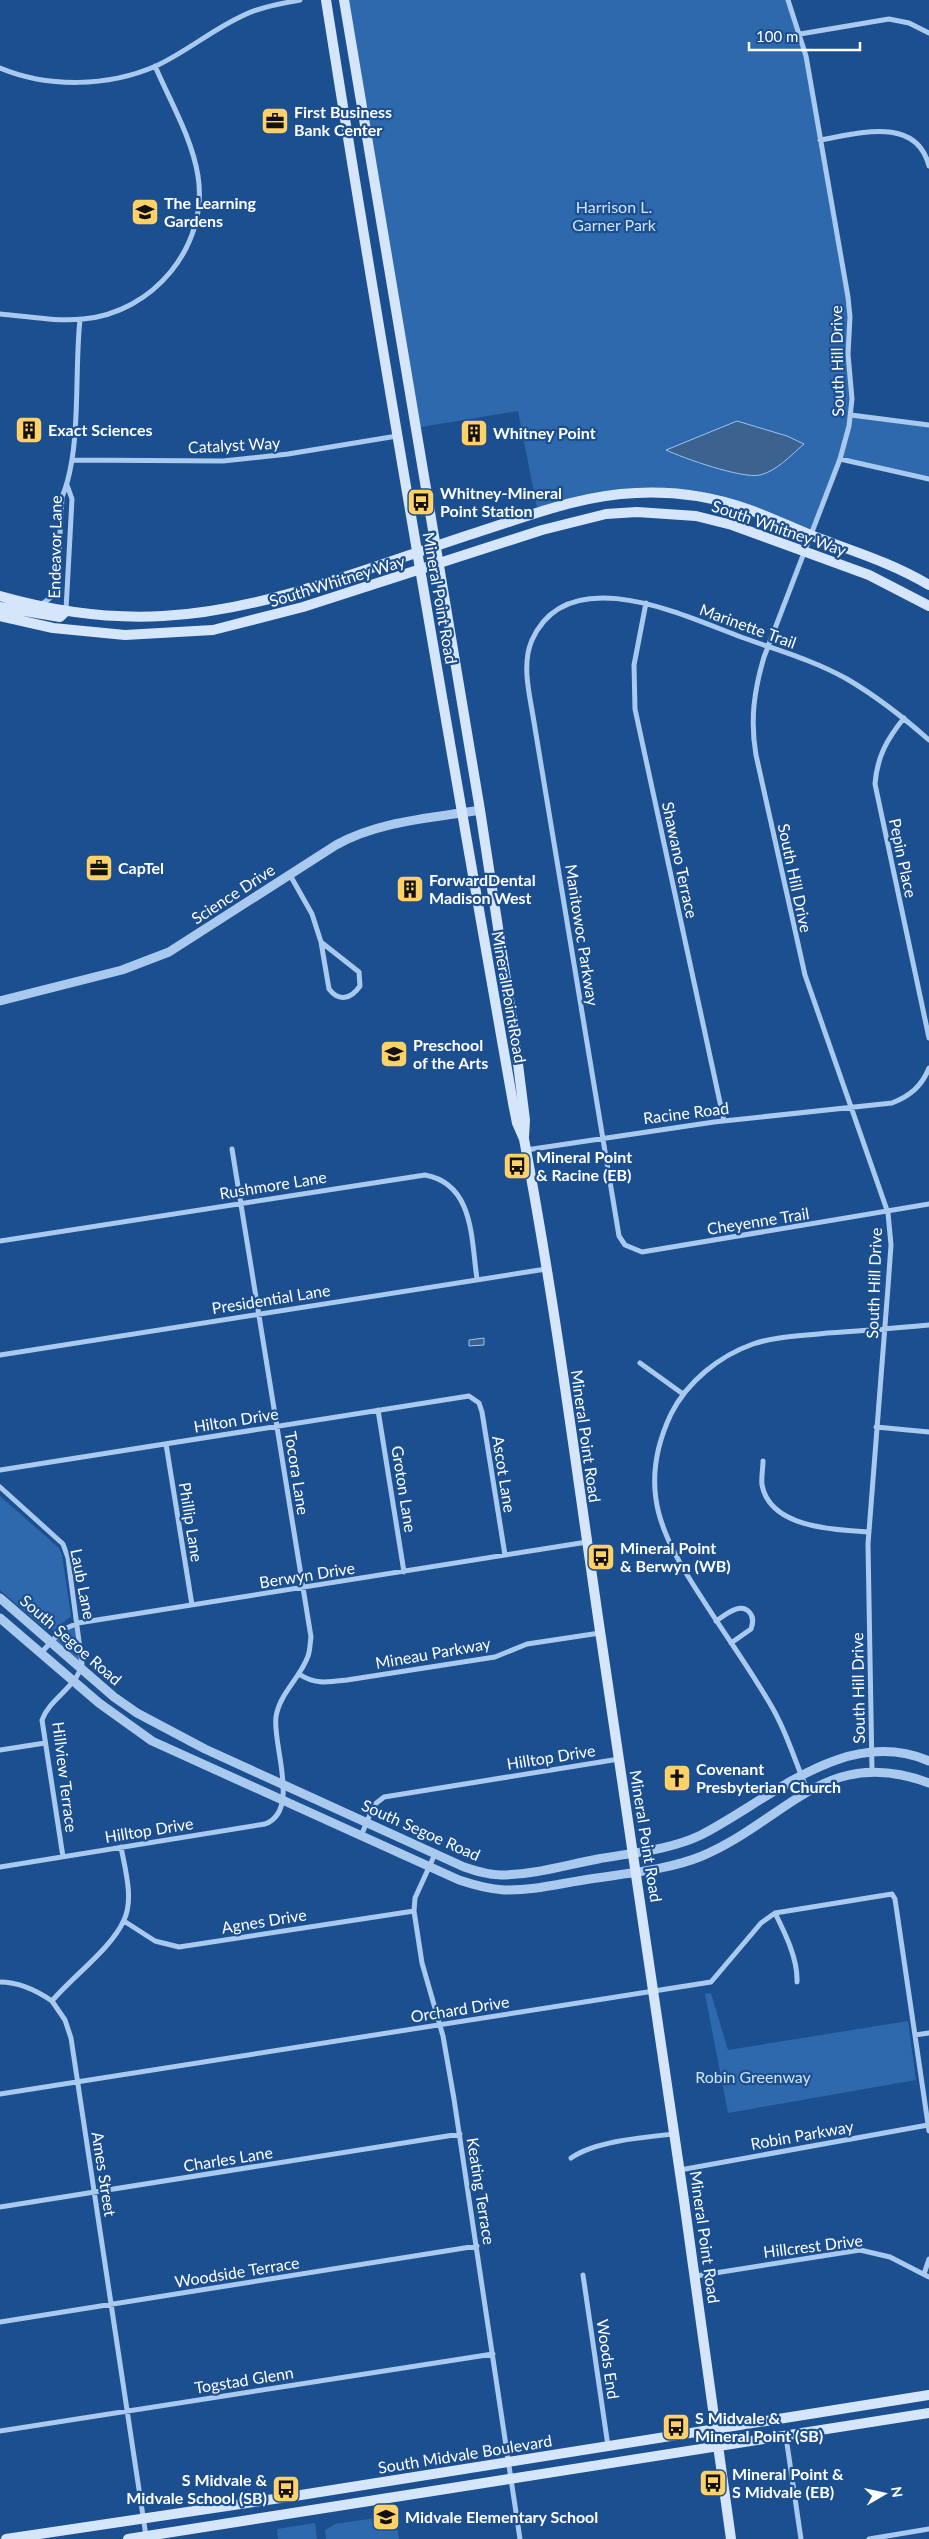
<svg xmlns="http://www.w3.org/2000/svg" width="929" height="2539" viewBox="0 0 929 2539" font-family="Lato,sans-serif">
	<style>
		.green { fill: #2e69ad }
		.water { fill: #3c6290; stroke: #9cc4f0 }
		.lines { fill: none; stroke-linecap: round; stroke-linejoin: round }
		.minor { stroke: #a9c9ee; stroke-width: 5 }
		.tertiary { stroke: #a9c9ee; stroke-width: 9 }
		.secondary { stroke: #d6e6fa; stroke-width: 10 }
		.labels { text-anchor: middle; stroke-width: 4.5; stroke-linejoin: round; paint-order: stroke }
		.poi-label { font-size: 16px; font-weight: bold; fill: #fff; stroke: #1b4f8f; text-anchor: start }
		.park-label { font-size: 16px; fill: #cfe3fa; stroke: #1b4f8f }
		.street-label { font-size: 16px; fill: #fff; stroke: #1b4f8f }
	</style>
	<rect width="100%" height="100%" fill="#1b4f8f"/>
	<path class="green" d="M 344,0 L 788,0 L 800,34 L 848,297 L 851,415 L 929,425 L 929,479 L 840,459 L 811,535 L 708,499 L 636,493 L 538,513 L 518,411 L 415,428 Z
		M 0,1496 L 59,1548 L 62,1555 L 71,1616 L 54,1630 L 45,1629 L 0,1590 Z
		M 78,1623 L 82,1664 L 50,1642 L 57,1635 Z
		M 711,1993 L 728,2050 L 908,2021 L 916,2080 L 728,2113 L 705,1994 Z
		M 395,2515 L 399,2539 L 326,2539 L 325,2530 L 335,2524 Z
		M 315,2523 L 317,2539 L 278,2539 L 277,2529 Z"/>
	<path class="water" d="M 737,421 L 787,436 L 804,444 C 791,455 777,471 760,475 C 742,479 683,458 666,450 Z
		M 484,1338 L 484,1345 L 469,1346 L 469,1340 Z"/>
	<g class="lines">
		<path class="minor" d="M 788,0 L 806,56 L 848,297 L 850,317 L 848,354 L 852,399 L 849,426 L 840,459 L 764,657 C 754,691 750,720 756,755 L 805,975 L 888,1213 L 891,1245 L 888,1287 L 868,1544 L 872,1771
			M 800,34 L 889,19 L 909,23 L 929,33
			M 0,68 C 48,88 108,87 156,66 C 186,52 212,30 242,16 C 260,7 280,4 300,0
			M 820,140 C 857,134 916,115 929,166
			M 0,314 C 27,316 56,322 83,319 C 153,313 209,246 198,176 C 192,138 170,101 155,66
			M 851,415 L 929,425
			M 840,459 L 929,479
			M 72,460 L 223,461 L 288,454 L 397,436
			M 646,603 L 634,665 L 635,709 L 724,1121
			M 42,604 L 54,595 L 57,588 L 62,497 C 82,450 74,373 80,320
			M 66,610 L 72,499 L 67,485
			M 904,718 C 887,739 877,757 875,784 L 929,1038
			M 929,740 C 903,717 876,696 847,679 C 813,660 777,650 741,637 C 685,616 568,559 532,640 C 521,665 530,696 534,722 L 619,1236 L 625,1245 L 642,1252 L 929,1204
			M 290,875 L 312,914 L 321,942
			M 321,942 L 359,972 L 360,986 C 351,999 339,1002 329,989 Z
			M 526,1150 L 714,1122 L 892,1103 C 910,1096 922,1086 929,1068
			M 0,1241 L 425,1175 C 474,1184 471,1238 477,1279
			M 0,1355 L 546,1269
			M 640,1363 L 683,1394
			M 378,1410 L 404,1572
			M 876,1427 L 929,1432
			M 166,1444 L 192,1605
			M 763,1461 C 763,1469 761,1478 762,1485 C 770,1528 835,1530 869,1532
			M 0,1470 L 469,1396 L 479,1403 L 482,1412 L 505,1555
			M 0,1487 L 63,1544 L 68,1558 L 82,1664 C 77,1687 50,1698 42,1720 L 63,1857
			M 716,1621 C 725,1615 741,1601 750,1613 C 754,1618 753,1623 751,1629 L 731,1643
			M 41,1653 L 62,1630 L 78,1623 L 587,1542
			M 299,1674 C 315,1685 329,1682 347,1680 L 495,1657 L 527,1644 L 600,1633
			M 0,1750 L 45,1743
			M 808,1792 C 795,1761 786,1730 769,1702 C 749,1668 726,1636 705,1603 C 663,1539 635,1490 671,1414 C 687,1382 719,1356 753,1344 C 777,1336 802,1336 827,1333 C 861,1331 895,1328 929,1325
			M 361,1836 L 374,1805 L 384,1797 L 619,1759
			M 121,1847 C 125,1869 134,1899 124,1920 C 112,1948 72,1977 52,2001 L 65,2020 L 71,2038 L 146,2536
			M 435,1854 L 415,1898 L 414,1911 L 422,1963 L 443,2036 L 454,2099 L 520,2539
			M 0,1867 L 265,1824 C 301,1811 272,1744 276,1717 C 279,1694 301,1677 308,1656 C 310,1651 310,1643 311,1637 L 232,1149
			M 775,1913 C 785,1933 798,1959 797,1982
			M 124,1921 L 155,1941 L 179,1947 L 414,1911
			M 0,1982 C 19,1982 36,1990 52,2001
			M 915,2035 L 929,2033
			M 0,2094 L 711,1982 L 761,1923 L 775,1913 L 892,1894 L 895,1899 L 929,2131
			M 571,2158 C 595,2141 645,2137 674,2134
			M 680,2170 L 928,2125
			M 0,2207 L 460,2134
			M 924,2274 L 929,2259
			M 583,2275 L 608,2446
			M 696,2276 L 860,2250 L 890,2257 L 929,2277
			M 0,2322 L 477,2246
			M 0,2431 L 493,2354
			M 786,2437 L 801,2539
			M 869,2539 L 929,2529"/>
		<path class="tertiary" d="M 0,1001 L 122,970 L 169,952 L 336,845 C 379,821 432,818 480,810
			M 0,1598 L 114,1697 L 137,1713 L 205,1749 L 464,1867 C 476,1871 488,1875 501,1875 C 533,1875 566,1865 598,1859 C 631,1853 670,1850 701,1835 C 770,1800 845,1725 929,1761
			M 0,1618 L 99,1703 L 152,1741 L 459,1880 C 474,1885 488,1889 504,1890 C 533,1891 562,1883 590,1879 C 627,1873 668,1870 702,1856 C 787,1820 825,1744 929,1783"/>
		<path class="secondary" d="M 326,0 C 384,368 448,735 513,1103 L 517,1123 L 524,1139 C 555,1302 576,1467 600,1631 C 646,1933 690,2236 731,2539
			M 344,0 L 480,810 L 514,1032 L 525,1120 L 524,1137
			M 0,596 C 53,611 108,619 163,616 C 268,611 381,563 481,531 C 531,515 582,495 636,493 C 674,491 714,497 750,510 C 773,518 795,529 818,538 C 856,552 894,564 929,585
			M 0,607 L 60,617 L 66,611
			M 0,616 L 53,628 L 125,635 L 213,630 L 303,607 L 542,530 L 606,514 L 637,512 L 696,516 L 732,525 L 869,575 L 929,606
			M 6,2539 L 301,2495 L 929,2395
			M 128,2539 L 929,2413"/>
	</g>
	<defs>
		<g id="office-square" transform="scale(1.4375)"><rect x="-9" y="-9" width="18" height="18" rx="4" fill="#ffd166" stroke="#1b4f8f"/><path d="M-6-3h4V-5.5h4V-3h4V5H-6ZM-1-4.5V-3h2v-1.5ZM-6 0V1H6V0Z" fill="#111"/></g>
		<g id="school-square" transform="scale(1.4375)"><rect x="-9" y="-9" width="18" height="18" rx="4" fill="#ffd166" stroke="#1b4f8f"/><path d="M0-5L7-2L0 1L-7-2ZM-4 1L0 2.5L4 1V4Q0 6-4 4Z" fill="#111"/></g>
		<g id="building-square" transform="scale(1.4375)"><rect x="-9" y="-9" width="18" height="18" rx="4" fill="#ffd166" stroke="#1b4f8f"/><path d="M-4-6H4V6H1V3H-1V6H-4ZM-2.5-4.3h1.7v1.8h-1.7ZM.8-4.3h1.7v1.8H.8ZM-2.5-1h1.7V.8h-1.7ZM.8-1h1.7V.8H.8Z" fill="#111"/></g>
		<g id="bus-square" transform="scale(1.4375)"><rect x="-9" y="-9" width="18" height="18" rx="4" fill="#ffd166" stroke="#1b4f8f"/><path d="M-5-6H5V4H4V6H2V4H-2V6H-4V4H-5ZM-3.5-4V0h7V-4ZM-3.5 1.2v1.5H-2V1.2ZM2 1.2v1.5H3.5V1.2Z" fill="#111"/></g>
		<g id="church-square" transform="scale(1.4375)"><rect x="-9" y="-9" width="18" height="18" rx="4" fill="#ffd166" stroke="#1b4f8f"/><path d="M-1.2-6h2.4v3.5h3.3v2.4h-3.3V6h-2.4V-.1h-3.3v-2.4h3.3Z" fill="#111"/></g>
	</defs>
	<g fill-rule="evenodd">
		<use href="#office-square" x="275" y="121"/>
		<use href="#school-square" x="145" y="212"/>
		<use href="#building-square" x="29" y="430"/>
		<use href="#building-square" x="474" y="433"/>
		<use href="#bus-square" x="421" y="502"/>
		<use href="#office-square" x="99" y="868"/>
		<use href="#building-square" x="410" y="889"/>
		<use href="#school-square" x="394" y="1054"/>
		<use href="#bus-square" x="517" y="1166"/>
		<use href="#bus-square" x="601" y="1557"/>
		<use href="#church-square" x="677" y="1778"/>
		<use href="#bus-square" x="676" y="2427"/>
		<use href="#bus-square" x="713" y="2483"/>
		<use href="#bus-square" x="286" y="2489"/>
		<use href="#school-square" x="386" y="2517"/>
	</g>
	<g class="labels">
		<g class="poi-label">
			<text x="294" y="118">First Business<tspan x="294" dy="18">Bank Center</tspan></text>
			<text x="164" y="209">The Learning<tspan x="164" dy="18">Gardens</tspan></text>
			<text x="48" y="436">Exact Sciences</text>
			<text x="493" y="439">Whitney Point</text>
			<text x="440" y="499">Whitney-Mineral<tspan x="440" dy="18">Point Station</tspan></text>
			<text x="118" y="874">CapTel</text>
			<text x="429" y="886">ForwardDental<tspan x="429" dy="18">Madison West</tspan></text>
			<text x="413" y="1051">Preschool<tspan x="413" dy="18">of the Arts</tspan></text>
			<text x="536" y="1163">Mineral Point<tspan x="536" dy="18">&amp; Racine (EB)</tspan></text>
			<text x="620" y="1554">Mineral Point<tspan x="620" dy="18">&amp; Berwyn (WB)</tspan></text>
			<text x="696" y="1775">Covenant<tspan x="696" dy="18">Presbyterian Church</tspan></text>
			<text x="695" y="2424">S Midvale &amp;<tspan x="695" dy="18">Mineral Point (SB)</tspan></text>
			<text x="732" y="2480">Mineral Point &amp;<tspan x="732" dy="18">S Midvale (EB)</tspan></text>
			<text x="267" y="2486" text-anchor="end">S Midvale &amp;<tspan x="267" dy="18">Midvale School (SB)</tspan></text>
			<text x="405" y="2523">Midvale Elementary School</text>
		</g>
		<g class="park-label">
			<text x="614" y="213">Harrison L.<tspan x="614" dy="18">Garner Park</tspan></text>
			<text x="753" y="2083">Robin Greenway</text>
		</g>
		<g class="street-label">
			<text transform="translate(837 361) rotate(-91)" y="6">South Hill Drive</text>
			<text transform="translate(234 445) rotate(-3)" y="6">Catalyst Way</text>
			<text transform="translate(779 528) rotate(19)" y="6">South Whitney Way</text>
			<text transform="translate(55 547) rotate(-89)" y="6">Endeavor Lane</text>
			<text transform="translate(337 581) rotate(-17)" y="6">South Whitney Way</text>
			<text transform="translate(440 598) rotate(80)" y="6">Mineral Point Road</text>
			<text transform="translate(748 626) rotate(20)" y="6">Marinette Trail</text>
			<text transform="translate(903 858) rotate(78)" y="6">Pepin Place</text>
			<text transform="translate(680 860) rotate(78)" y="6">Shawano Terrace</text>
			<text transform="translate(795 878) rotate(78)" y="6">South Hill Drive</text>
			<text transform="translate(233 894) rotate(-33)" y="6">Science Drive</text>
			<text transform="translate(582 935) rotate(81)" y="6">Manitowoc Parkway</text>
			<text transform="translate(509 997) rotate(80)" y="6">Mineral Point Road</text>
			<text transform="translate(686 1113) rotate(-7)" y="6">Racine Road</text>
			<text transform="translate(273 1185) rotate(-9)" y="6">Rushmore Lane</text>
			<text transform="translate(758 1221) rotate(-9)" y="6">Cheyenne Trail</text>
			<text transform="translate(874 1283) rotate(-88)" y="6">South Hill Drive</text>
			<text transform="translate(271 1299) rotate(-9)" y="6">Presidential Lane</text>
			<text transform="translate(236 1420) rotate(-9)" y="6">Hilton Drive</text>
			<text transform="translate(586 1436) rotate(82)" y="6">Mineral Point Road</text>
			<text transform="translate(297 1473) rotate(81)" y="6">Tocora Lane</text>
			<text transform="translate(504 1474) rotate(81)" y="6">Ascot Lane</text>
			<text transform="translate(404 1489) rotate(81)" y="6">Groton Lane</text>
			<text transform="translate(191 1522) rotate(81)" y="6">Phillip Lane</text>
			<text transform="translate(307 1575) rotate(-9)" y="6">Berwyn Drive</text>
			<text transform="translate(83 1584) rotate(79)" y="6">Laub Lane</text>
			<text transform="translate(71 1640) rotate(41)" y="6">South Segoe Road</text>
			<text transform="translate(433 1653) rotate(-10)" y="6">Mineau Parkway</text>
			<text transform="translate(858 1688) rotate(-91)" y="6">South Hill Drive</text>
			<text transform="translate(551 1757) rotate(-9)" y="6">Hilltop Drive</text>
			<text transform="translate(65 1777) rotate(83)" y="6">Hillview Terrace</text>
			<text transform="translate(149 1830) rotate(-9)" y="6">Hilltop Drive</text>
			<text transform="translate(421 1830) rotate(24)" y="6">South Segoe Road</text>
			<text transform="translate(646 1836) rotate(81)" y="6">Mineral Point Road</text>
			<text transform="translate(264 1921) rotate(-9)" y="6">Agnes Drive</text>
			<text transform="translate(460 2009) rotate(-9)" y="6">Orchard Drive</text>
			<text transform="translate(802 2135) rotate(-10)" y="6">Robin Parkway</text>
			<text transform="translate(228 2159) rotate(-9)" y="6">Charles Lane</text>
			<text transform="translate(104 2174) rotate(81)" y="6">Ames Street</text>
			<text transform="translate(481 2191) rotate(81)" y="6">Keating Terrace</text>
			<text transform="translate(705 2237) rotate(82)" y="6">Mineral Point Road</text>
			<text transform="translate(813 2246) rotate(-7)" y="6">Hillcrest Drive</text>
			<text transform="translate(237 2272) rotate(-9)" y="6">Woodside Terrace</text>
			<text transform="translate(608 2359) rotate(82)" y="6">Woods End</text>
			<text transform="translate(244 2380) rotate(-9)" y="6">Togstad Glenn</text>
			<text transform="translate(465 2454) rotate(-9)" y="6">South Midvale Boulevard</text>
		</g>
	</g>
	<g transform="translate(884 2494) rotate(81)" stroke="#1b4f8f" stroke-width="4" paint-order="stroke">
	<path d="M0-4L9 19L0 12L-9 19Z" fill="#ffffff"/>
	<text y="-8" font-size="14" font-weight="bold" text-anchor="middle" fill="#ffffff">N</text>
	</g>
	<path d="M749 42v8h111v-8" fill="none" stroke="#ffffff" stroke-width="2.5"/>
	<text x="756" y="42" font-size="15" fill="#ffffff" stroke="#1b4f8f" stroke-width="4" paint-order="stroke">100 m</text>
</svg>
